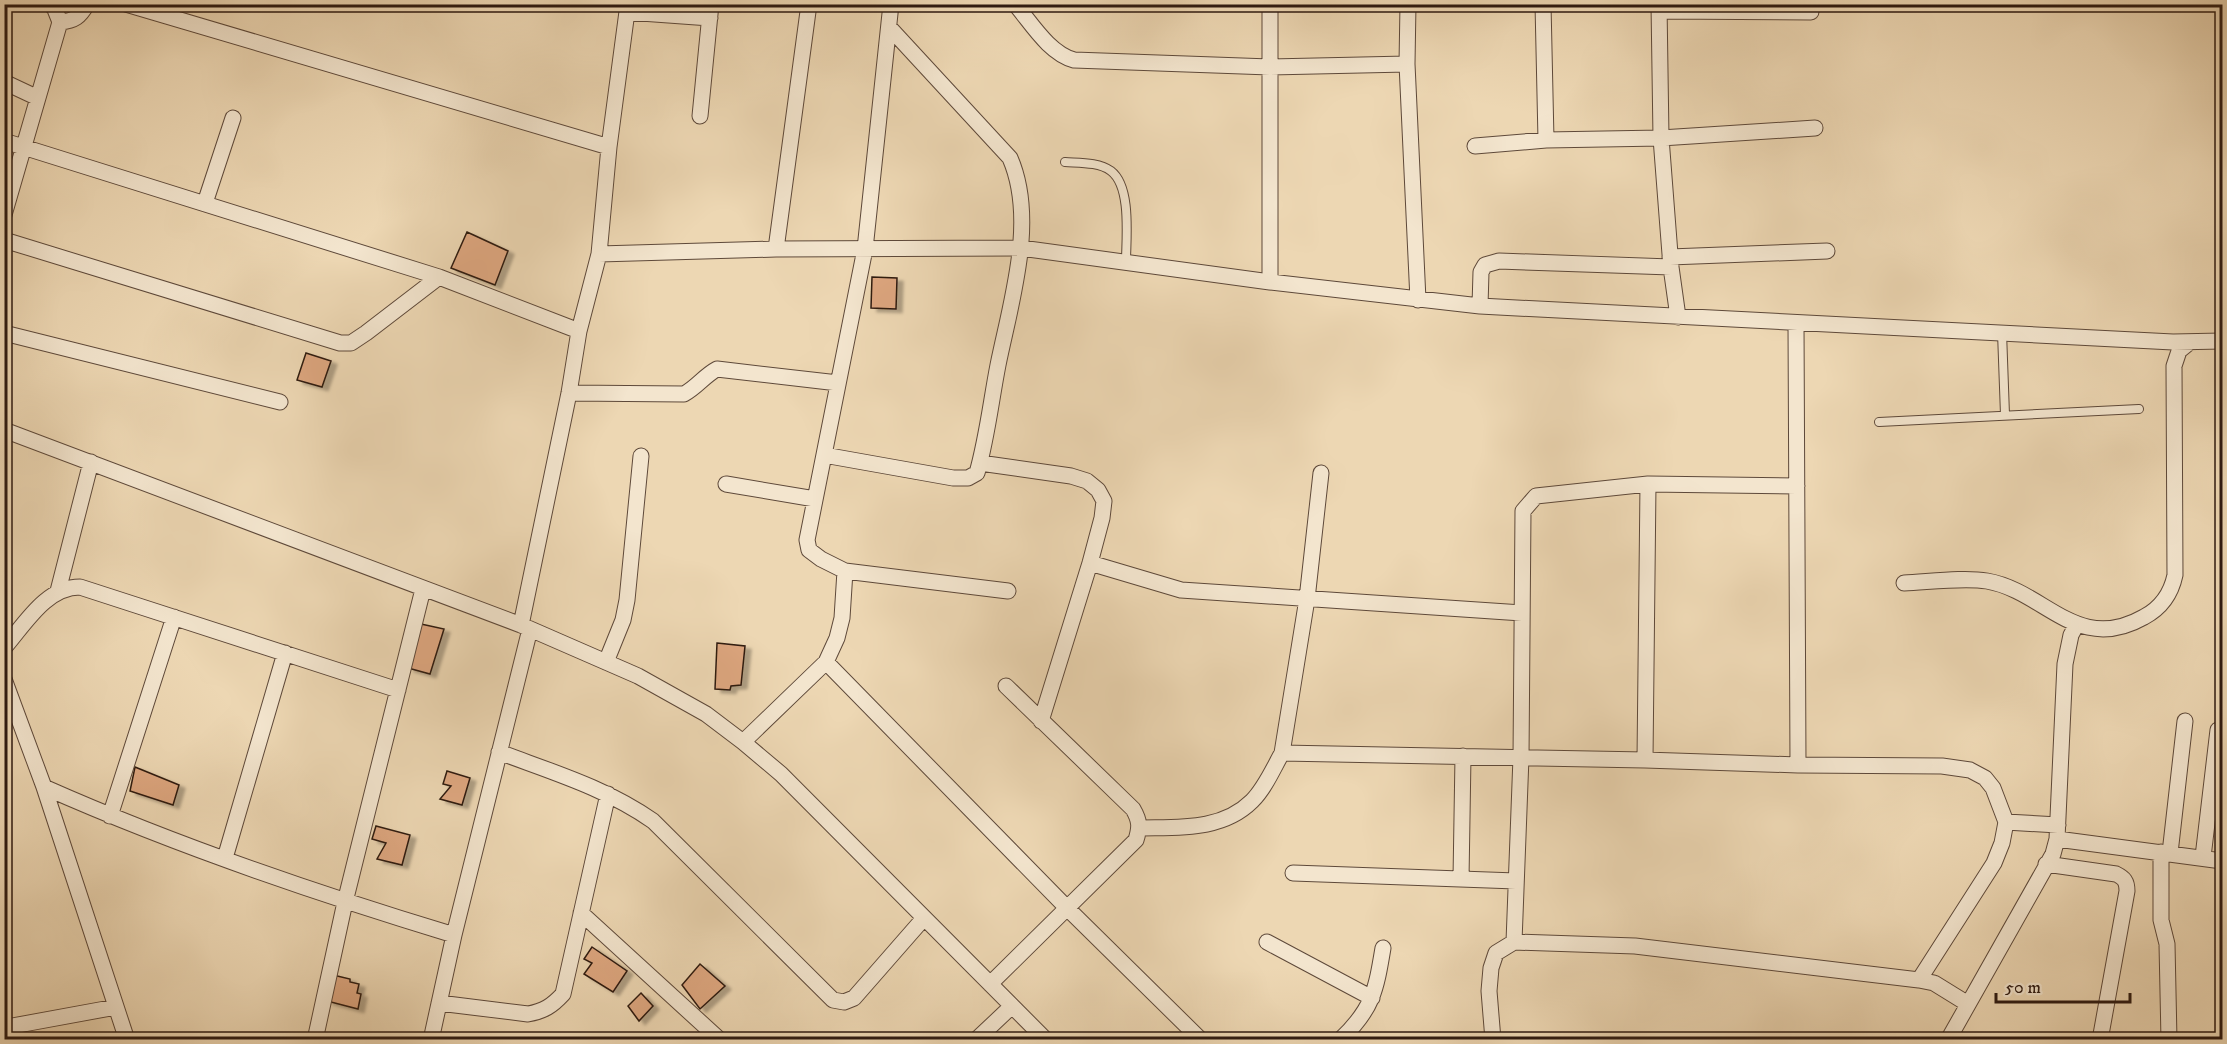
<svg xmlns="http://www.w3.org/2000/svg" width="2227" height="1044" viewBox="0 0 2227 1044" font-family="'IM FELL DW Pica',serif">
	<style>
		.building { fill: #dea780; stroke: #2e1a11; stroke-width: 1.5; filter: url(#shadow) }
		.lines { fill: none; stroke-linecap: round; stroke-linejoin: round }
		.service-casing { stroke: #5e493a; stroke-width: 10 }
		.minor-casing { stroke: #5e493a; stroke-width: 17 }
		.service { stroke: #f3e5ce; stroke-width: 8 }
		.minor { stroke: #f3e5ce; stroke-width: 15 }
	</style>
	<defs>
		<filter id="shadow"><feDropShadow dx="6" dy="3.5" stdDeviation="1.5" flood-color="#0004"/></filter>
	</defs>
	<rect width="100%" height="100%" fill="#edd7b3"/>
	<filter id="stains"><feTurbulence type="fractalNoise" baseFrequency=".00333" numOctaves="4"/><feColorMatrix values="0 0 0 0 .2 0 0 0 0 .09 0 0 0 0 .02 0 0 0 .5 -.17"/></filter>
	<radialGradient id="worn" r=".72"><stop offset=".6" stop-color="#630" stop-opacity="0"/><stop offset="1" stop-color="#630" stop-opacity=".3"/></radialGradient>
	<path class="building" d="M 467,232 L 508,251 L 495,285 L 451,268 Z
		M 872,277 L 897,278 L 896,309 L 871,308 Z
		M 306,353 L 331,361 L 322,387 L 297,380 Z
		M 421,624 L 444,629 L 430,674 L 408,668 Z
		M 717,643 L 745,646 L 741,685 L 731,686 L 730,690 L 715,689 Z
		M 135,767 L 179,785 L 173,805 L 130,791 Z
		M 447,771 L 470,778 L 462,805 L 440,799 L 451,786 L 443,784 Z
		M 376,826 L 410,835 L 402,865 L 377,859 L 386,843 L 372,839 Z
		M 592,947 L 627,971 L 613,992 L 584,974 L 592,963 L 584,959 Z
		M 700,964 L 725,986 L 700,1009 L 682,985 Z
		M 333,975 L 350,979 L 350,982 L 359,984 L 357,993 L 361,994 L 358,1009 L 327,1001 Z
		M 641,993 L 653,1006 L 639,1021 L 628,1006 Z"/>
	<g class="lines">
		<g class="service-casing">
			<path id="service" d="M 1065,162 C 1080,163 1099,162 1111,171 C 1132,187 1126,239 1126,262
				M 2002,332 L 2005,415
				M 1879,422 L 2139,409"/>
		</g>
		<g class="minor-casing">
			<path id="minor" d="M 126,4 L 609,147
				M 891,4 L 865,249 L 807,540 L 809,550 L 821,559 L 845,571 L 1008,591
				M 1015,4 C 1032,24 1049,53 1074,60 L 1270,67 L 1407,64
				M 1270,4 L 1270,282
				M 1408,4 L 1407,64 L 1418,300
				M 1543,4 L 1546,140
				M 1659,4 L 1661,138 L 1671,267 L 1678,317
				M 1659,11 L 1811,12
				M 627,12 L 710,18
				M 60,22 C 74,21 80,17 87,4
				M 4,82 L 38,98
				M 700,116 L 711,4
				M 4,141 L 439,277 L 579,331
				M 1475,146 L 1546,140 L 1661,138 L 1815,128
				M 205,203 L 233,118
				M 4,215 L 60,22 L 54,7 L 49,4
				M 4,240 L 340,343 L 351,343 L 366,333 L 439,277
				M 776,249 L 809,4
				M 599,254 L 776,249 L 1021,248 L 1270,282 L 1480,306 L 2173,342 L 2222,341
				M 1670,257 L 1827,251
				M 1480,306 L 1481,272 L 1485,265 L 1499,261 L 1671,267
				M 1796,323 L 1798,765
				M 4,333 L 280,402
				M 569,393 L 684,394 C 697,387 704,376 717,369 L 838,383
				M 4,430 L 521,625 L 638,676 L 706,714 L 743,742 L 781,774 L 1046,1040
				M 824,455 L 953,478 L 968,478 L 977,473 C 987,438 991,401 998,365 C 1011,301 1037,220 1010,158 L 889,27
				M 980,463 L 1071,476 L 1087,481 L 1098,490 L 1104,501 L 1102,518 L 1090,563 L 1041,721
				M 726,484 L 815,499
				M 1090,563 L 1181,590 L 1522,613
				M 1904,583 C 1928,582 1964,577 1987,581 C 2045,591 2077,655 2144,617 C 2161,608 2171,594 2175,575 L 2174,366 L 2179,351 L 2190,342
				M 58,591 L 91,462
				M 521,625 L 569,393 L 579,331 L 599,254 L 609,147 L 628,4
				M 4,648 C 25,624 46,587 80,587 L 398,690
				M 606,662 L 623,620 L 627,600 L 641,456
				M 826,662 L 1067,908 L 1201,1040
				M 4,679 L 44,787 L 127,1040
				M 743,742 L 826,662 L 837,638 L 842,618 L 845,571
				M 499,752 C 552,772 606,788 653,821 L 833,1000 L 844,1002 L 854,998 L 924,918
				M 1282,753 L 1645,760 L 1798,765 L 1942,766 L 1970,770 L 1985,778 L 1993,788 L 2006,822 L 2002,843 L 1994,863 L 1919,980
				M 1645,760 L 1648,484
				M 44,787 C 177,846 315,893 454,935
				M 110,816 L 174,617
				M 2006,822 L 2058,825
				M 1140,828 C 1178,827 1222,831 1252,801 C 1265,788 1273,769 1282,753 L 1307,599 L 1321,473
				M 2057,839 L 2222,861
				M 2161,852 L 2161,920 L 2167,944 L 2169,1040
				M 2170,853 L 2185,721
				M 2203,857 L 2218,730
				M 225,858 L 285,653
				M 2046,864 L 2116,874 C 2124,878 2127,881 2127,891 L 2100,1040
				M 1293,873 L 1516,881
				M 1461,879 L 1463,756
				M 581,913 L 720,1040
				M 1267,942 L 1372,998
				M 1514,942 L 1521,757 L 1523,511 L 1536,496 L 1648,484 L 1797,486
				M 990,984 L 1136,840 C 1140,827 1140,821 1133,809 L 1006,686
				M 439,1003 L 528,1014 C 544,1011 552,1006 563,994 L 608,794
				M 7,1027 L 116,1007
				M 315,1040 L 345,902 L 423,589
				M 431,1040 L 454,935 L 530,629
				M 976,1040 L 1012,1006
				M 1340,1040 C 1373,1009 1376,990 1383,948
				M 1493,1040 L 1489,991 L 1491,968 L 1496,953 L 1514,942 L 1635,946 L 1919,980 L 1934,983 L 1968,1004
				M 1948,1040 L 2053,854 L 2057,839 L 2065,664 L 2071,635 L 2077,624"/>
		</g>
		<use href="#service" class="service"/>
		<use href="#minor" class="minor"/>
	</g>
	<rect width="2227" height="1044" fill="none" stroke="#edd7b3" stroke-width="24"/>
	<rect x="6" y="6" width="2215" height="1032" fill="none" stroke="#2e1a11" stroke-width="3"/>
	<rect x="12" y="12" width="2203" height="1020" fill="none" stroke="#2e1a11" stroke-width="1.5"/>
	<path d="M1996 993v9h134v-9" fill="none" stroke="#2e1a11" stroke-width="3"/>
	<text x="2005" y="993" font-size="18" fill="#2e1a11" stroke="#f3e5ce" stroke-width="4.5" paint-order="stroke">50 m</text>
	<rect width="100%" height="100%" filter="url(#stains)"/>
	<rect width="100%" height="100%" fill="url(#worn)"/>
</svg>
